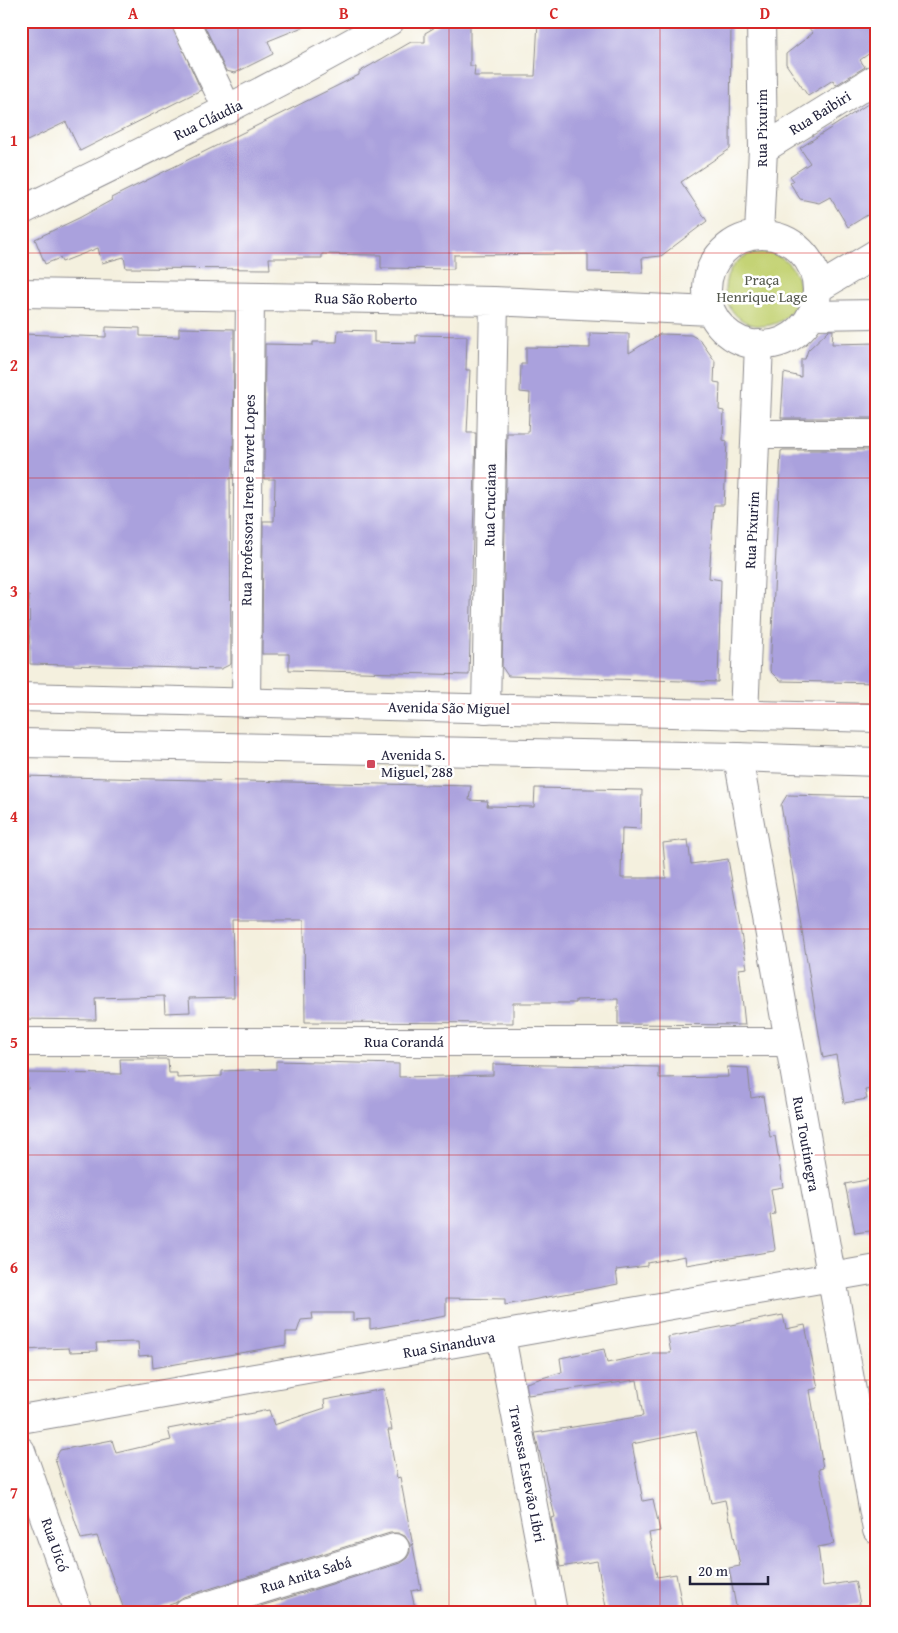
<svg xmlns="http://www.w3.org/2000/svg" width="898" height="1633" viewBox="0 0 898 1633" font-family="'Gentium Book Plus',serif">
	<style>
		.green { fill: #c4d375; stroke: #737a58 }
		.building { fill: #aaa1dd }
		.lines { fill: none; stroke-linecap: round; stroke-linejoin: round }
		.minor-casing { stroke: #8b898c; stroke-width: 30 }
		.major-casing { stroke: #8b898c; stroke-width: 30 }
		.minor { stroke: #fff; stroke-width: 28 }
		.major { stroke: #fff; stroke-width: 28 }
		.grid { fill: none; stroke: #d62828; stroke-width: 1; stroke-opacity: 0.55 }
		.poi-dot { fill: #d1495b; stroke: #fff; stroke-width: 2 }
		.labels { text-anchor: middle; stroke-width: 5; stroke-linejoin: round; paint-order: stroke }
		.street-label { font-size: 15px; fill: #22223b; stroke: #fff }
		.park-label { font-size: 15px; fill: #53574c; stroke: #fff }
		.poi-label { font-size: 15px; fill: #22223b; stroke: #fff; text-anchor: start }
		.neatline { fill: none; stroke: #d62828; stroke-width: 2 }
		.grid-label { font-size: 16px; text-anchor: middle; font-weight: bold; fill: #d62828 }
	</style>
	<rect width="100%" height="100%" fill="#fff"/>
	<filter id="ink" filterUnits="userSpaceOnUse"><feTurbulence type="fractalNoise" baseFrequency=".02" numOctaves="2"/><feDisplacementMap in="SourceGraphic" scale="10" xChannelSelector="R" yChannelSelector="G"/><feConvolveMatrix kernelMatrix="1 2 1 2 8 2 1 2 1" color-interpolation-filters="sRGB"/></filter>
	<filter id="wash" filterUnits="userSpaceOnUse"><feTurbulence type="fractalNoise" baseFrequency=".0096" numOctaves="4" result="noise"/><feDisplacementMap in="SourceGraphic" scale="20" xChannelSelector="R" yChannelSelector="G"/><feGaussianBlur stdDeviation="1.12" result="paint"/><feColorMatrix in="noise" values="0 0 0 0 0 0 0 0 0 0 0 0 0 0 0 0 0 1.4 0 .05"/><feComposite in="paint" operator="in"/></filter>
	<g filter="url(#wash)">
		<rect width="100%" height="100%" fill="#f4f0de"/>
		<path class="green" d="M725 289a37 37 0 1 1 74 0a37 37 0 1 1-74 0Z"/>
		<g id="blocks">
			<path class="building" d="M 21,21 L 170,21 L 201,90 L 80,151 L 66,122 L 21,144 Z
				M 202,21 L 315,21 L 315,22 L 268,41 L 273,54 L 235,73 L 226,71 Z
				M 538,21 L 604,21 L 661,25 L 661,21 L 731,21 L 730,149 L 681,182 L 707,221 L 661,256 L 642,258 L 643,273 L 588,272 L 588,254 L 454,255 L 454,269 L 381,268 L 381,255 L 322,254 L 322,258 L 269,258 L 270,269 L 126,268 L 124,257 L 102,263 L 98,248 L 62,262 L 60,258 L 45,264 L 35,239 L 79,218 L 112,200 L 111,198 L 359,75 L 359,72 L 411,42 L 425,42 L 425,33 L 444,22 L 470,22 L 470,66 L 475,66 L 474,76 L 535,76 Z
				M 803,21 L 877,21 L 877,48 L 860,60 L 865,67 L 836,85 L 833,80 L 808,96 L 786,64 L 786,54 L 813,33 Z
				M 877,98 L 877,209 L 848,227 L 830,197 L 819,203 L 800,199 L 790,183 L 794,181 L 790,176 L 810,163 L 800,148 Z
				M 106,327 L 140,328 L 140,336 L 179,337 L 179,328 L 234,329 L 233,478 L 230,478 L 231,664 L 221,669 L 30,664 L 29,596 L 21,596 L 23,419 L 21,419 L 21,334 L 106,337 Z
				M 338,330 L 374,331 L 374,342 L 416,343 L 416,335 L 467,336 L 466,370 L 470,370 L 467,433 L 476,433 L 469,675 L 289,670 L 289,654 L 262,654 L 263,521 L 274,521 L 275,479 L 264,479 L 265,344 L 313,345 L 313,342 L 337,342 Z
				M 829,330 L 833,330 L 832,344 L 877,343 L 877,418 L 781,418 L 784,373 L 801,377 L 801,359 L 805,359 L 808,350 Z
				M 590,333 L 629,334 L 629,353 L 660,334 L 691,335 L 700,340 L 715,361 L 714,382 L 720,383 L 719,410 L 724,411 L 723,440 L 727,441 L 724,505 L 714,505 L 709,578 L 721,580 L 718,682 L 508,676 L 502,667 L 507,433 L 528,433 L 530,393 L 520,392 L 521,364 L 526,364 L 526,347 L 590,348 Z
				M 783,450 L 877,450 L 874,562 L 877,562 L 877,683 L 780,681 L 770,671 L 781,451 Z
				M 21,776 L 471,786 L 469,800 L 488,801 L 487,806 L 534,807 L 535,788 L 642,790 L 641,829 L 622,828 L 621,878 L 666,878 L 663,843 L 688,840 L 691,864 L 728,859 L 747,968 L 739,969 L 745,1025 L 618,1024 L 618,999 L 576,1000 L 576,1003 L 513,1003 L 513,1023 L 305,1022 L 304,920 L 232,920 L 234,997 L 189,998 L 190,1012 L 165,1013 L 164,996 L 95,998 L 96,1020 L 21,1019 Z
				M 787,795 L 877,797 L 877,1088 L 865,1090 L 867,1099 L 844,1103 L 836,1055 L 823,1058 L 781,805 Z
				M 120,1059 L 168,1059 L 169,1073 L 177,1073 L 177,1078 L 222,1076 L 222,1071 L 276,1069 L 276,1061 L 399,1064 L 399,1077 L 493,1075 L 493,1064 L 659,1067 L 659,1078 L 728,1077 L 727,1067 L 748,1068 L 751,1098 L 763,1096 L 770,1137 L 775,1136 L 783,1187 L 771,1189 L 775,1214 L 770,1215 L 775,1249 L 774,1251 L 686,1265 L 685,1256 L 647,1263 L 647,1266 L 616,1270 L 618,1284 L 505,1305 L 505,1299 L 446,1298 L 446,1316 L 370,1329 L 370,1319 L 353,1320 L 353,1313 L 312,1313 L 313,1319 L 301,1320 L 297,1332 L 286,1332 L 286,1345 L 153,1368 L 152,1355 L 139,1356 L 138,1342 L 96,1343 L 97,1351 L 70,1352 L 69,1348 L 21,1350 L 21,1090 L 28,1089 L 27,1073 L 121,1074 Z
				M 877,1178 L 877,1230 L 855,1233 L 845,1184 Z
				M 783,1315 L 786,1329 L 805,1325 L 818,1388 L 810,1390 L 823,1468 L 819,1469 L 834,1544 L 818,1547 L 823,1586 L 855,1581 L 860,1604 L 814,1612 L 737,1612 L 729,1568 L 740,1566 L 731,1520 L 729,1520 L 725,1500 L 711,1503 L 696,1431 L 632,1444 L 643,1501 L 653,1499 L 660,1531 L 649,1533 L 657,1577 L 676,1574 L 683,1612 L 607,1612 L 597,1561 L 560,1567 L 551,1518 L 555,1517 L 535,1433 L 643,1416 L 637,1380 L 528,1395 L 526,1383 L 562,1372 L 560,1358 L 604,1349 L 607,1363 L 654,1353 L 671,1353 L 668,1337 Z
				M 384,1389 L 392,1430 L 388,1430 L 397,1478 L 400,1477 L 421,1589 L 411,1591 L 416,1612 L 263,1612 L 261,1606 L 400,1563 L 407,1558 L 410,1552 L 410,1544 L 405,1536 L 398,1533 L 390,1533 L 183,1597 L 175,1603 L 149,1612 L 125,1612 L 97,1536 L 81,1539 L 55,1459 L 60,1450 L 112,1440 L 116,1453 L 171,1440 L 168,1429 L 269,1410 L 274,1425 L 325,1408 L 324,1400 Z"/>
		</g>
	</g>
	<g filter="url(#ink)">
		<use href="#blocks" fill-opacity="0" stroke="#8b898c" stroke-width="1"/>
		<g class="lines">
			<g class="minor-casing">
				<path id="minor" d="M 185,21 L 228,110
					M 763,149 L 877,78
					M 21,211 C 146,150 270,90 390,21
					M 759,234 L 763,149 L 761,21
					M707 290a55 55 0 1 1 110 0a55 55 0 1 1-110 0Z
					M 817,289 L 877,253
					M 21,293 L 494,301 L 711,311
					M 811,315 L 877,314
					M 757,434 L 877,434
					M 246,703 L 250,297
					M 486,709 L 494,301
					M 744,716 L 759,344
					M 738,757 L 877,1530
					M 21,1042 L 788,1042
					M 501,1336 L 553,1612
					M 21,1419 L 877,1269
					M 21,1451 L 78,1612
					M 188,1612 L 395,1548"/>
			</g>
			<g class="major-casing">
				<path id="major" d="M 21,697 L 877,718
					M 21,743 L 738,757 L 877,762"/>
			</g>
			<use href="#minor" class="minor"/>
			<use href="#major" class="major"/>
		</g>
	</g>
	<path class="grid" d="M 238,21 L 238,1612M 449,21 L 449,1612M 660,21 L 660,1612M 21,253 L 877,253M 21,478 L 877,478M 21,704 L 877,704M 21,929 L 877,929M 21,1155 L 877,1155M 21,1380 L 877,1380"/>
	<rect class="poi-dot" x="366" y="759" width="10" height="10" rx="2.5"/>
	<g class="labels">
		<g class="street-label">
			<text transform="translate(820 113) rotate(-32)" y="5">Rua Baibiri</text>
			<text transform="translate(208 120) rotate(-26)" y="5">Rua Cláudia</text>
			<text transform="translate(762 128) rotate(-90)" y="5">Rua Pixurim</text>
			<text transform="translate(366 299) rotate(1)" y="5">Rua São Roberto</text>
			<text transform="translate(248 500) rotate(-89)" y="5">Rua Professora Irene Favret Lopes</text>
			<text transform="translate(490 505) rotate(-89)" y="5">Rua Cruciana</text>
			<text transform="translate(752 530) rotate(-87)" y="5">Rua Pixurim</text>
			<text transform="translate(449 708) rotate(1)" y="5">Avenida São Miguel</text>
			<text x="404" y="1047">Rua Corandá</text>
			<text transform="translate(806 1144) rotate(80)" y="5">Rua Toutinegra</text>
			<text transform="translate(449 1345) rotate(-10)" y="5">Rua Sinanduva</text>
			<text transform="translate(527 1474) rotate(79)" y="5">Travessa Estevão Libri</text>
			<text transform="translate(55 1545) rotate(71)" y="5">Rua Uicó</text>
			<text transform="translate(306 1575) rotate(-17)" y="5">Rua Anita Sabá</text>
		</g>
		<g class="park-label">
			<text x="762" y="285">Praça<tspan x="762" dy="17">Henrique Lage</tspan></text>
		</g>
		<g class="poi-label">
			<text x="381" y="760">Avenida S.<tspan x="381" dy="17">Miguel, 288</tspan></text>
		</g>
	</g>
	<rect width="898" height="1633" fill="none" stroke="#fff" stroke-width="55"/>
	<path d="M690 1576v8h78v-8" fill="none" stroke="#22223b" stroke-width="2.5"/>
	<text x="698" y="1576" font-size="15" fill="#22223b" stroke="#ffffff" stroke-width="4" paint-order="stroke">20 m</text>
	<rect x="28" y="28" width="842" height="1578" class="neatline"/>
	<g class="grid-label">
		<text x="133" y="19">A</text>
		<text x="344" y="19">B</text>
		<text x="554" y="19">C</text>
		<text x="765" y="19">D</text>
		<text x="14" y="146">1</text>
		<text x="14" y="371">2</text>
		<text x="14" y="597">3</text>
		<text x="14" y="822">4</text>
		<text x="14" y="1048">5</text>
		<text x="14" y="1273">6</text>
		<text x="14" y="1498">7</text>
	</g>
</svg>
